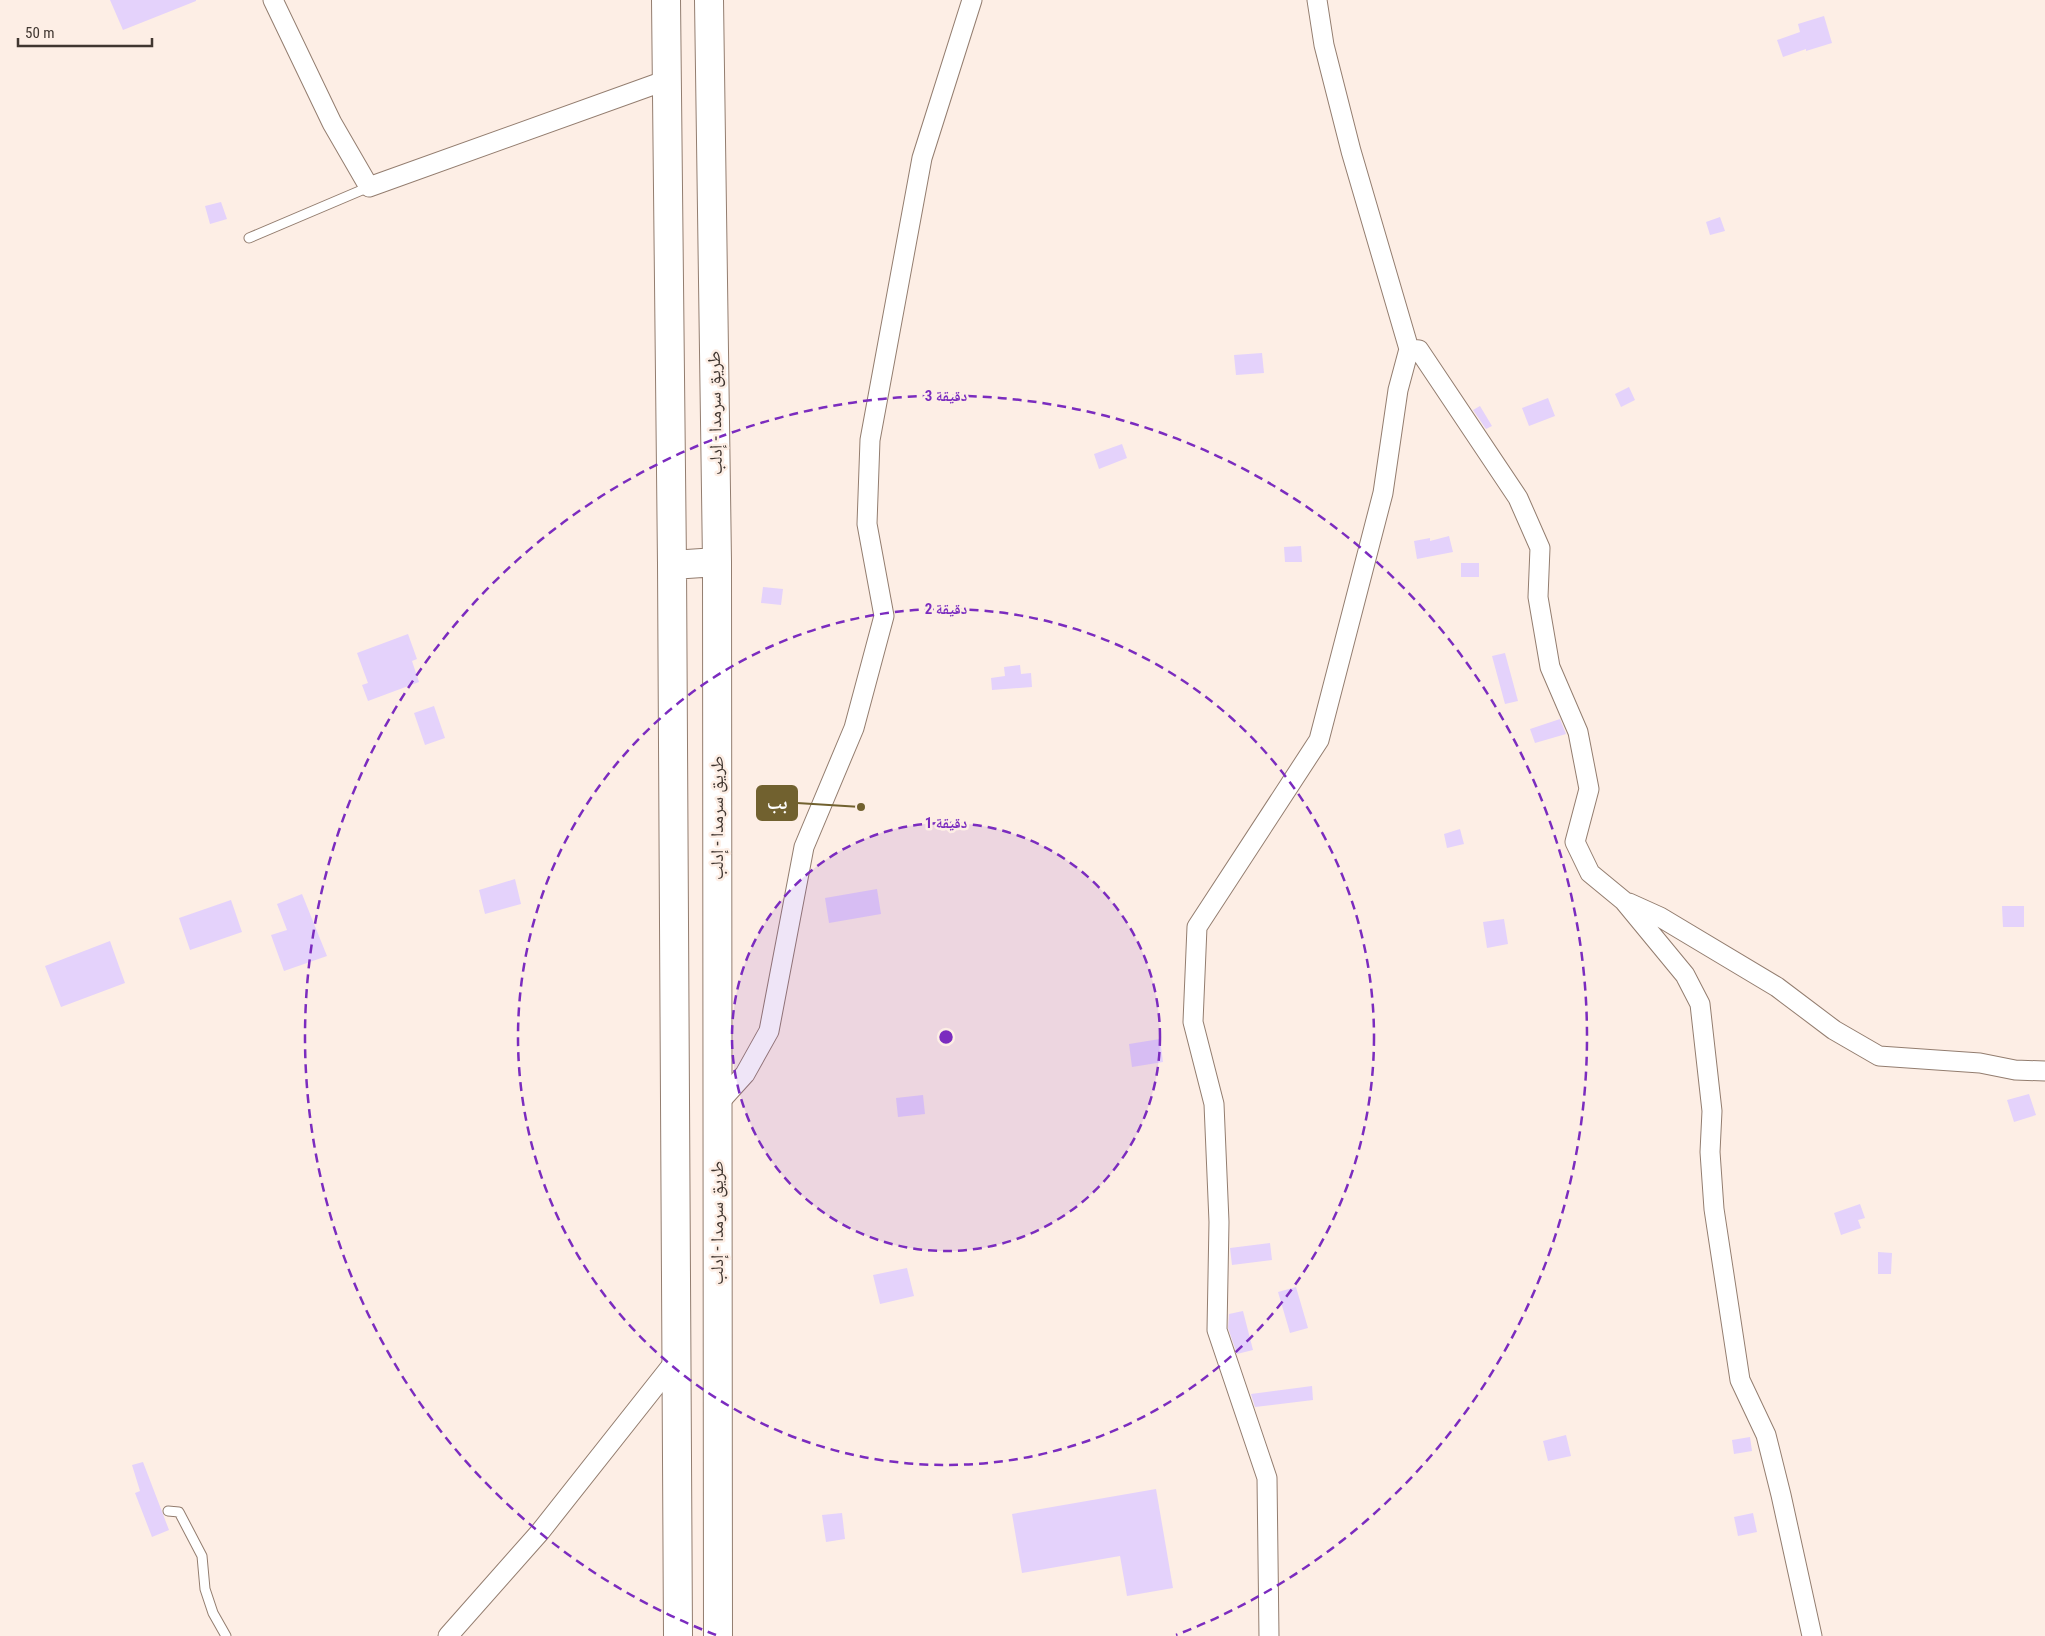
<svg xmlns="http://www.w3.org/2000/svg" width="2045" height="1636" viewBox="0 0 2045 1636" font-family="'Roboto Condensed','Noto Naskh Arabic',sans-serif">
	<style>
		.building { fill: #e4d2fb }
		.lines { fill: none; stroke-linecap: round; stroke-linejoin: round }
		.lane-casing { stroke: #937d6f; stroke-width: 11 }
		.street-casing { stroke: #937d6f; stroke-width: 21 }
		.highway-casing { stroke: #937d6f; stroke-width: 30 }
		.lane { stroke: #fff; stroke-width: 9 }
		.street { stroke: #fff; stroke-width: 19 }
		.highway { stroke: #fff; stroke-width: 28 }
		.ring { fill: none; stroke: #7b2cbf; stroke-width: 2.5; stroke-dasharray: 9 6 }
		.labels { text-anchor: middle; stroke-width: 5; stroke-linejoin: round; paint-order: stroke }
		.street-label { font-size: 18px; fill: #403630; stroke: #fdeee5 }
		.centre { fill: #7b2cbf; stroke: #fdeee5; stroke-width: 2.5 }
		.ring-label { font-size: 15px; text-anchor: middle; font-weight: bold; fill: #7b2cbf; stroke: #fdeee5; stroke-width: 5; stroke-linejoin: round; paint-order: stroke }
		.leader { fill: none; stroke: #71612f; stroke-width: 2 }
		.callout-dot { fill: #71612f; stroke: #fdeee5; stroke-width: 2 }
		.callout { fill: #71612f; stroke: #71612f; stroke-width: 2 }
		.callout-label { font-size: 19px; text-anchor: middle; font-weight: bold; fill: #fff }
	</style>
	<rect width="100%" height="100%" fill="#fdeee5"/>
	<path class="building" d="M 110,0 L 196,0 L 196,1 L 123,30 Z
		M 1824,16 L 1832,43 L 1806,51 L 1806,49 L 1783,57 L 1777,40 L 1800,32 L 1798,24 Z
		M 221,202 L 227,219 L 210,224 L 205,206 Z
		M 1720,217 L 1725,231 L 1710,235 L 1706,222 Z
		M 1262,353 L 1264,373 L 1236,375 L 1234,355 Z
		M 1629,387 L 1635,400 L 1621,407 L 1615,394 Z
		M 1548,398 L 1555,416 L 1529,426 L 1522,408 Z
		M 1480,406 L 1492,426 L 1486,429 L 1473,410 Z
		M 1122,444 L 1127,458 L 1099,469 L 1094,454 Z
		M 1449,536 L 1453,552 L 1417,559 L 1414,541 L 1430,538 L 1430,541 Z
		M 1301,546 L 1302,562 L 1285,562 L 1284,547 Z
		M 1461,563 L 1479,563 L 1479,577 L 1461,577 Z
		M 763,587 L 783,589 L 781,605 L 761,603 Z
		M 408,634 L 417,659 L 412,661 L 419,682 L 368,701 L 362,685 L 368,683 L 357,653 Z
		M 1505,653 L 1518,701 L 1505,704 L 1492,656 Z
		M 1020,665 L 1021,674 L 1031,673 L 1032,687 L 992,690 L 991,678 L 1005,676 L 1004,667 Z
		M 434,706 L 445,738 L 425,745 L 414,713 Z
		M 1560,719 L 1566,734 L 1535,743 L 1530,729 Z
		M 1460,829 L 1464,844 L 1447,848 L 1444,834 Z
		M 515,879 L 521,904 L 485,914 L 479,890 Z
		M 877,889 L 881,914 L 829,923 L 825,898 Z
		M 302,894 L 327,956 L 284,971 L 271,935 L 287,930 L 277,904 Z
		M 231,900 L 242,932 L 190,950 L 179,918 Z
		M 2002,906 L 2024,906 L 2024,927 L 2003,927 Z
		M 1504,919 L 1508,944 L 1487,948 L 1483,922 Z
		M 110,941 L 125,983 L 61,1007 L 45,966 Z
		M 1160,1039 L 1163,1062 L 1132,1067 L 1129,1044 Z
		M 2029,1094 L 2036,1115 L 2014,1122 L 2007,1100 Z
		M 923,1095 L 925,1114 L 898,1117 L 896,1098 Z
		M 1860,1204 L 1865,1218 L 1858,1220 L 1861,1228 L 1841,1235 L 1834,1213 Z
		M 1270,1243 L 1272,1260 L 1232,1265 L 1230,1248 Z
		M 1878,1252 L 1892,1253 L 1891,1274 L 1878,1274 Z
		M 907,1268 L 914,1296 L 880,1304 L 873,1275 Z
		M 1296,1287 L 1308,1328 L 1290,1333 L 1278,1292 Z
		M 1243,1311 L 1253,1350 L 1237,1354 L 1228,1328 L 1229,1314 Z
		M 1312,1386 L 1313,1400 L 1255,1407 L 1251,1394 Z
		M 1566,1435 L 1571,1456 L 1548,1461 L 1543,1441 Z
		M 1750,1437 L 1752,1451 L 1734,1454 L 1732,1440 Z
		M 143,1462 L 169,1530 L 152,1537 L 135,1493 L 140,1491 L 132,1465 Z
		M 1156,1489 L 1173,1588 L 1127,1596 L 1120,1556 L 1022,1573 L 1012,1514 Z
		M 842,1513 L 845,1539 L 826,1542 L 822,1515 Z
		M 1753,1513 L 1757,1532 L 1738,1536 L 1734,1517 Z"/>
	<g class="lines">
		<g class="lane-casing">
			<path id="lane" d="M 249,238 L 369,187
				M 168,1511 L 179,1512 L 202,1556 L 205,1589 L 213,1613 L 226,1636"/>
		</g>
		<g class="street-casing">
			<path id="street" d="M 273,0 L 332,123 L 369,187 L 667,80
				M 1409,349 L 1419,350 L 1518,498 L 1540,548 L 1538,597 L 1550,667 L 1578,732 L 1589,789 L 1575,842 L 1590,873 L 1624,901 L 1685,975 L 1700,1004 L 1712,1111 L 1710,1152 L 1714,1209 L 1740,1380 L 1766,1435 L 1781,1495 L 1812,1636
				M 1629,903 L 1660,917 L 1777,987 L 1834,1030 L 1879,1056 L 1980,1063 L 2015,1070 L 2045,1071
				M 717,1105 L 745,1074 L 769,1031 L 804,847 L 854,728 L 884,616 L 867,524 L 870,440 L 922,158 L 972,0
				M 448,1636 L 540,1532 L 676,1360
				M 1269,1636 L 1267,1478 L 1217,1330 L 1219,1222 L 1214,1104 L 1193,1022 L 1197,927 L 1319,740 L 1383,493 L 1398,390 L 1409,349 L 1351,151 L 1324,45 L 1317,0"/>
		</g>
		<g class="highway-casing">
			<path id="highway" d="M 666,0 L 672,565 L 678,1636
				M 709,0 L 717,562 L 718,1636
				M 672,565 L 717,562"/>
		</g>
		<use href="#lane" class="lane"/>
		<use href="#street" class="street"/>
		<use href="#highway" class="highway"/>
	</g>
	<circle cx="946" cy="1037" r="214" fill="#7b2cbf" fill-opacity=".12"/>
	<g class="ring">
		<circle cx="946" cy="1037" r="214"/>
		<circle cx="946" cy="1037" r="428"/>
		<path d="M716 1635A641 641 0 1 1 1176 1635"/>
	</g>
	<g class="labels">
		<g class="street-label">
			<text transform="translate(715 413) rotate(-91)" y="6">طريق سرمدا - إدلب</text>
			<text transform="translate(717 818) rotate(-90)" y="6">طريق سرمدا - إدلب</text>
			<text transform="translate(717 1223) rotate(-90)" y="6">طريق سرمدا - إدلب</text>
		</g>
	</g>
	<circle cx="946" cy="1037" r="8" class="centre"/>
	<g class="ring-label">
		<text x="946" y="401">3 دقيقة</text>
		<text x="946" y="614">2 دقيقة</text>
		<text x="946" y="828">1 دقيقة</text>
	</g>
	<path class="leader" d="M861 807L797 803"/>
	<circle class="callout-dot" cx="861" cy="807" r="5"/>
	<rect class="callout" x="757" y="786" width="40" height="34" rx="5"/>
	<g class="callout-label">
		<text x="777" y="809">بب</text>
	</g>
	<path d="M18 38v8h134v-8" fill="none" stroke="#403630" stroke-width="2.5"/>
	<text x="25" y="38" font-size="15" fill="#403630" stroke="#fdeee5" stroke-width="4" paint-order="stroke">50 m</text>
</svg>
